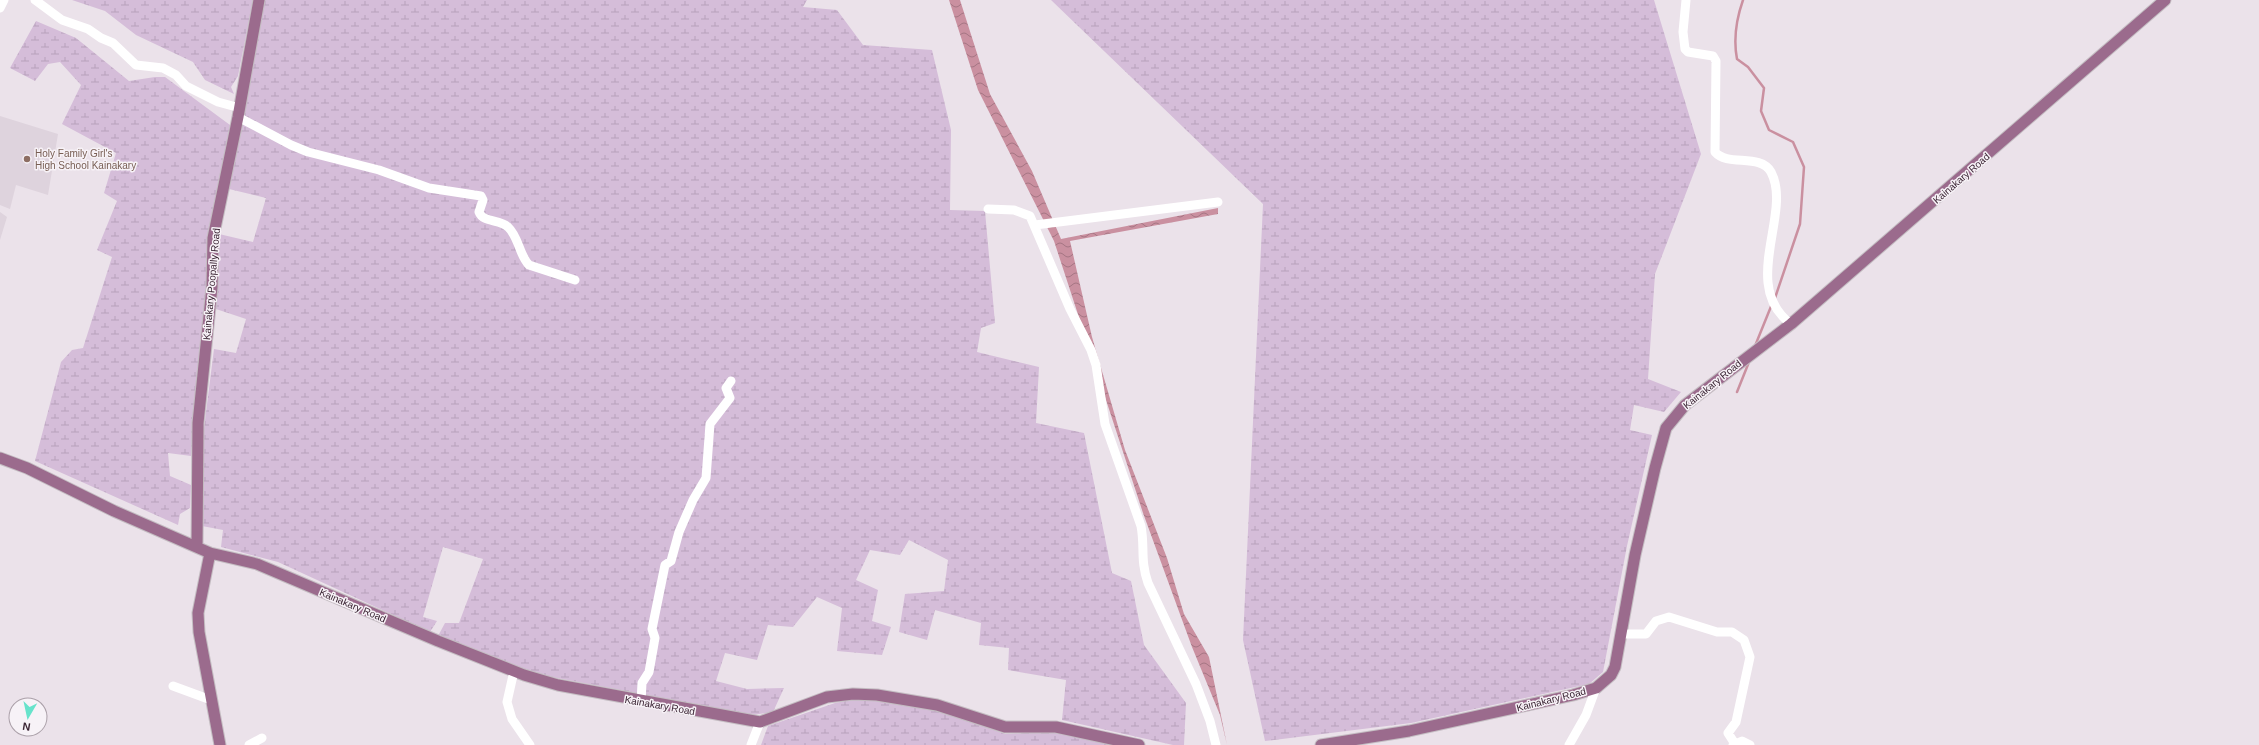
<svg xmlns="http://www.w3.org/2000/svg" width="2259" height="745" viewBox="0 0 2259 745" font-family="Arial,sans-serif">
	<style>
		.built { fill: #ded3dd }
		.wetland { fill: url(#wetland-marsh) }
		.water { fill: url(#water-waves) }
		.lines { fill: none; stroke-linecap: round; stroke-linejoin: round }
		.stream { stroke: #ca90a0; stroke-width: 2.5 }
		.major-casing { stroke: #c4bdc2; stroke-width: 13 }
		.minor { stroke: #fff; stroke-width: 9 }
		.major { stroke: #9b6b8d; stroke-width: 11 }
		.education-dot { fill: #8d6e63; stroke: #f7f2f7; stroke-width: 1.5 }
		.labels { text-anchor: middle; stroke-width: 3; stroke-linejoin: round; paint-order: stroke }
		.education-label { font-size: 10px; fill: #785e54; stroke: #f7f2f7; text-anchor: start }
		.street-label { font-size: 10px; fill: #3a2433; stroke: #f7f2f7 }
	</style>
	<defs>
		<pattern id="wetland-marsh" width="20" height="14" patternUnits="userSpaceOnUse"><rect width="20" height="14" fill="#d5bdd9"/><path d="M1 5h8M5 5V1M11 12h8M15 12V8" fill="none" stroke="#b8a2bb"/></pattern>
		<pattern id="water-waves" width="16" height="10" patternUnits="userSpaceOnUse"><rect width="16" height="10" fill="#ca90a0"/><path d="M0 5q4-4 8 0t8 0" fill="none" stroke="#a57583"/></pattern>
	</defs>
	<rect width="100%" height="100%" fill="#ebe2ea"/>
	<path class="built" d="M 0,116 L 58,134 L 48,195 L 16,185 L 10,209 L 0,205 Z
		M 0,212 L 7,217 L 0,240 Z"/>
	<path class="wetland" d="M 72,0 L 253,0 L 238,76 L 231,87 L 234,94 L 205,80 L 193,62 L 136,35 L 105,11 Z
		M 262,0 L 807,0 L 803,7 L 837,10 L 863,45 L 932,50 L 951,130 L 950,210 L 985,211 L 995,323 L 981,328 L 977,352 L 1039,367 L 1036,423 L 1084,433 L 1112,573 L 1131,581 L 1144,645 L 1186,703 L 1184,745 L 1173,745 L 1062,720 L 1066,680 L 1008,670 L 1009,648 L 979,645 L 981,623 L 935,610 L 927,640 L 899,632 L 905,594 L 944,591 L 948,560 L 909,540 L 900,555 L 870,550 L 856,580 L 878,590 L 872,621 L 891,627 L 882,655 L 837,651 L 842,608 L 817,597 L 793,627 L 768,625 L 757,660 L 725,653 L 716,681 L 747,689 L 784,688 L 773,712 L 752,715 L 536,674 L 438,636 L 445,623 L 459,623 L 483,559 L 443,547 L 423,617 L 437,621 L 430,632 L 278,562 L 221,547 L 223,530 L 202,526 L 204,428 L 214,349 L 236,353 L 246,319 L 216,309 L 219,234 L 253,242 L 266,198 L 229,189 Z
		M 1051,0 L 1654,0 L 1701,154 L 1655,274 L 1648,379 L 1681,392 L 1664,412 L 1634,405 L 1630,430 L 1652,435 L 1627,546 L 1603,672 L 1589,684 L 1411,723 L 1265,741 L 1243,640 L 1263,204 Z
		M 36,21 L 76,38 L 129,81 L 155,77 L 165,77 L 230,125 L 213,216 L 191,456 L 168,453 L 170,476 L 191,485 L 190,508 L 180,514 L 178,525 L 35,461 L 61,362 L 72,350 L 83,348 L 112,257 L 97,250 L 117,201 L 104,193 L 116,153 L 62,124 L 81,85 L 60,62 L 48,64 L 35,81 L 10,68 Z
		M 856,699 L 900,703 L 948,713 L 1005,734 L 1058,731 L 1121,745 L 761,745 L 768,726 L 835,703 Z"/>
	<path class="water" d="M 949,0 L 960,0 L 990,94 L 1032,171 L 1061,239 L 1218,208 L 1218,214 L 1070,241 L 1092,337 L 1125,450 L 1167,558 L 1184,614 L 1209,657 L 1227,745 L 1220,715 L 1192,647 L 1143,513 L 1054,241 L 978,90 Z"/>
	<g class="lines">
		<path class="stream" d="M 1743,0 C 1736,20 1733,38 1737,59 L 1748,67 L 1764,88 L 1761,111 L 1769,130 L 1793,142 L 1804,167 L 1800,224 L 1775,298
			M 1755,346 L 1772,304
			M 1737,392 L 1749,362"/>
		<g class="major-casing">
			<path id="major" d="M 0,458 L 27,468 L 114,511 L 210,553 L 257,564 L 438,641 L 524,675 L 558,685 L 760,722 L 827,697 L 853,694 L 877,695 L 937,705 L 1005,727 L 1056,727 L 1139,745
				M 197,547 L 198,423 L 212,287 L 213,238 L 238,117 L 259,0
				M 210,553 L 198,613 L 199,632 L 220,745
				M 1321,745 L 1409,731 L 1573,695 L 1596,688 L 1611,675 L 1615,667 L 1635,555 L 1655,468 L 1666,428 L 1685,405 L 1791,324 L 2165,0"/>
		</g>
		<path class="minor" d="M 35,0 L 62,20 L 88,29 L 101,38 L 113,43 L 136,65 L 163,68 L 176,75 L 186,86 L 218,102 L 240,108
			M 1686,0 L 1683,32 L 1685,49 L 1688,52 L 1713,56 L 1716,61 L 1715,152 C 1728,167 1760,153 1771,172 C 1793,213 1739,285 1791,324
			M 0,8 L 4,0
			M 238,117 L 291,145 L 308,152 L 379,170 L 429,188 L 481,196 L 483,200 L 479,212 C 483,223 500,219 508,227 C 519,237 519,255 529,265 L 575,280
			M 988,209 L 1014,210 L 1030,216 L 1070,309 L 1091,350 L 1096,365 L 1105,424 L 1141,526 C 1145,547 1140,560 1148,583 L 1196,684 L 1210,721 L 1216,745
			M 1035,225 L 1218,202
			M 1622,634 L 1646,634 L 1656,621 L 1669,617 L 1717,632 L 1732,632 L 1744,640 L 1750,657 L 1736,722 L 1728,733 L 1735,744
			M 514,671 L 507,702 L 512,719 L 530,745
			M 173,686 L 211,700
			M 641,702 L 642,683 L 649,672 L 655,638 L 652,629 L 665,565 L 671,561 L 679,532 L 693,500 L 706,478 L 710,424 L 730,398 L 726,388 L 731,381
			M 249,745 L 262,738
			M 751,745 L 760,722
			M 1569,745 L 1586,715 L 1596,688
			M 1733,745 L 1742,741 L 1750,745"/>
		<use href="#major" class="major"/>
	</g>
	<circle class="education-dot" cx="27" cy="159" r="4"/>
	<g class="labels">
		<g class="education-label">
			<text x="35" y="157">Holy Family Girl's<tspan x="35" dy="12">High School Kainakary</tspan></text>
		</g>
		<g class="street-label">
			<text transform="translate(1961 178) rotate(-41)" y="4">Kainakary Road</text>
			<text transform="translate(211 284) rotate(-85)" y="4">Kainakary Poopally Road</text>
			<text transform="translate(1712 384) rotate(-39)" y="4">Kainakary Road</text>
			<text transform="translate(353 605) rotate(23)" y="4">Kainakary Road</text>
			<text transform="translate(1551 699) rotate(-14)" y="4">Kainakary Road</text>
			<text transform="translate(660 705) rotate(10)" y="4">Kainakary Road</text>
		</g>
	</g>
	<g transform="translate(28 717) rotate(189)"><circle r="19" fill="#f7f2f7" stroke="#aba0a9"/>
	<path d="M0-3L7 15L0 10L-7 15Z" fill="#67e3cb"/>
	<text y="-6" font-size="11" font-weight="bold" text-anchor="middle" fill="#3a2433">N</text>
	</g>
</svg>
